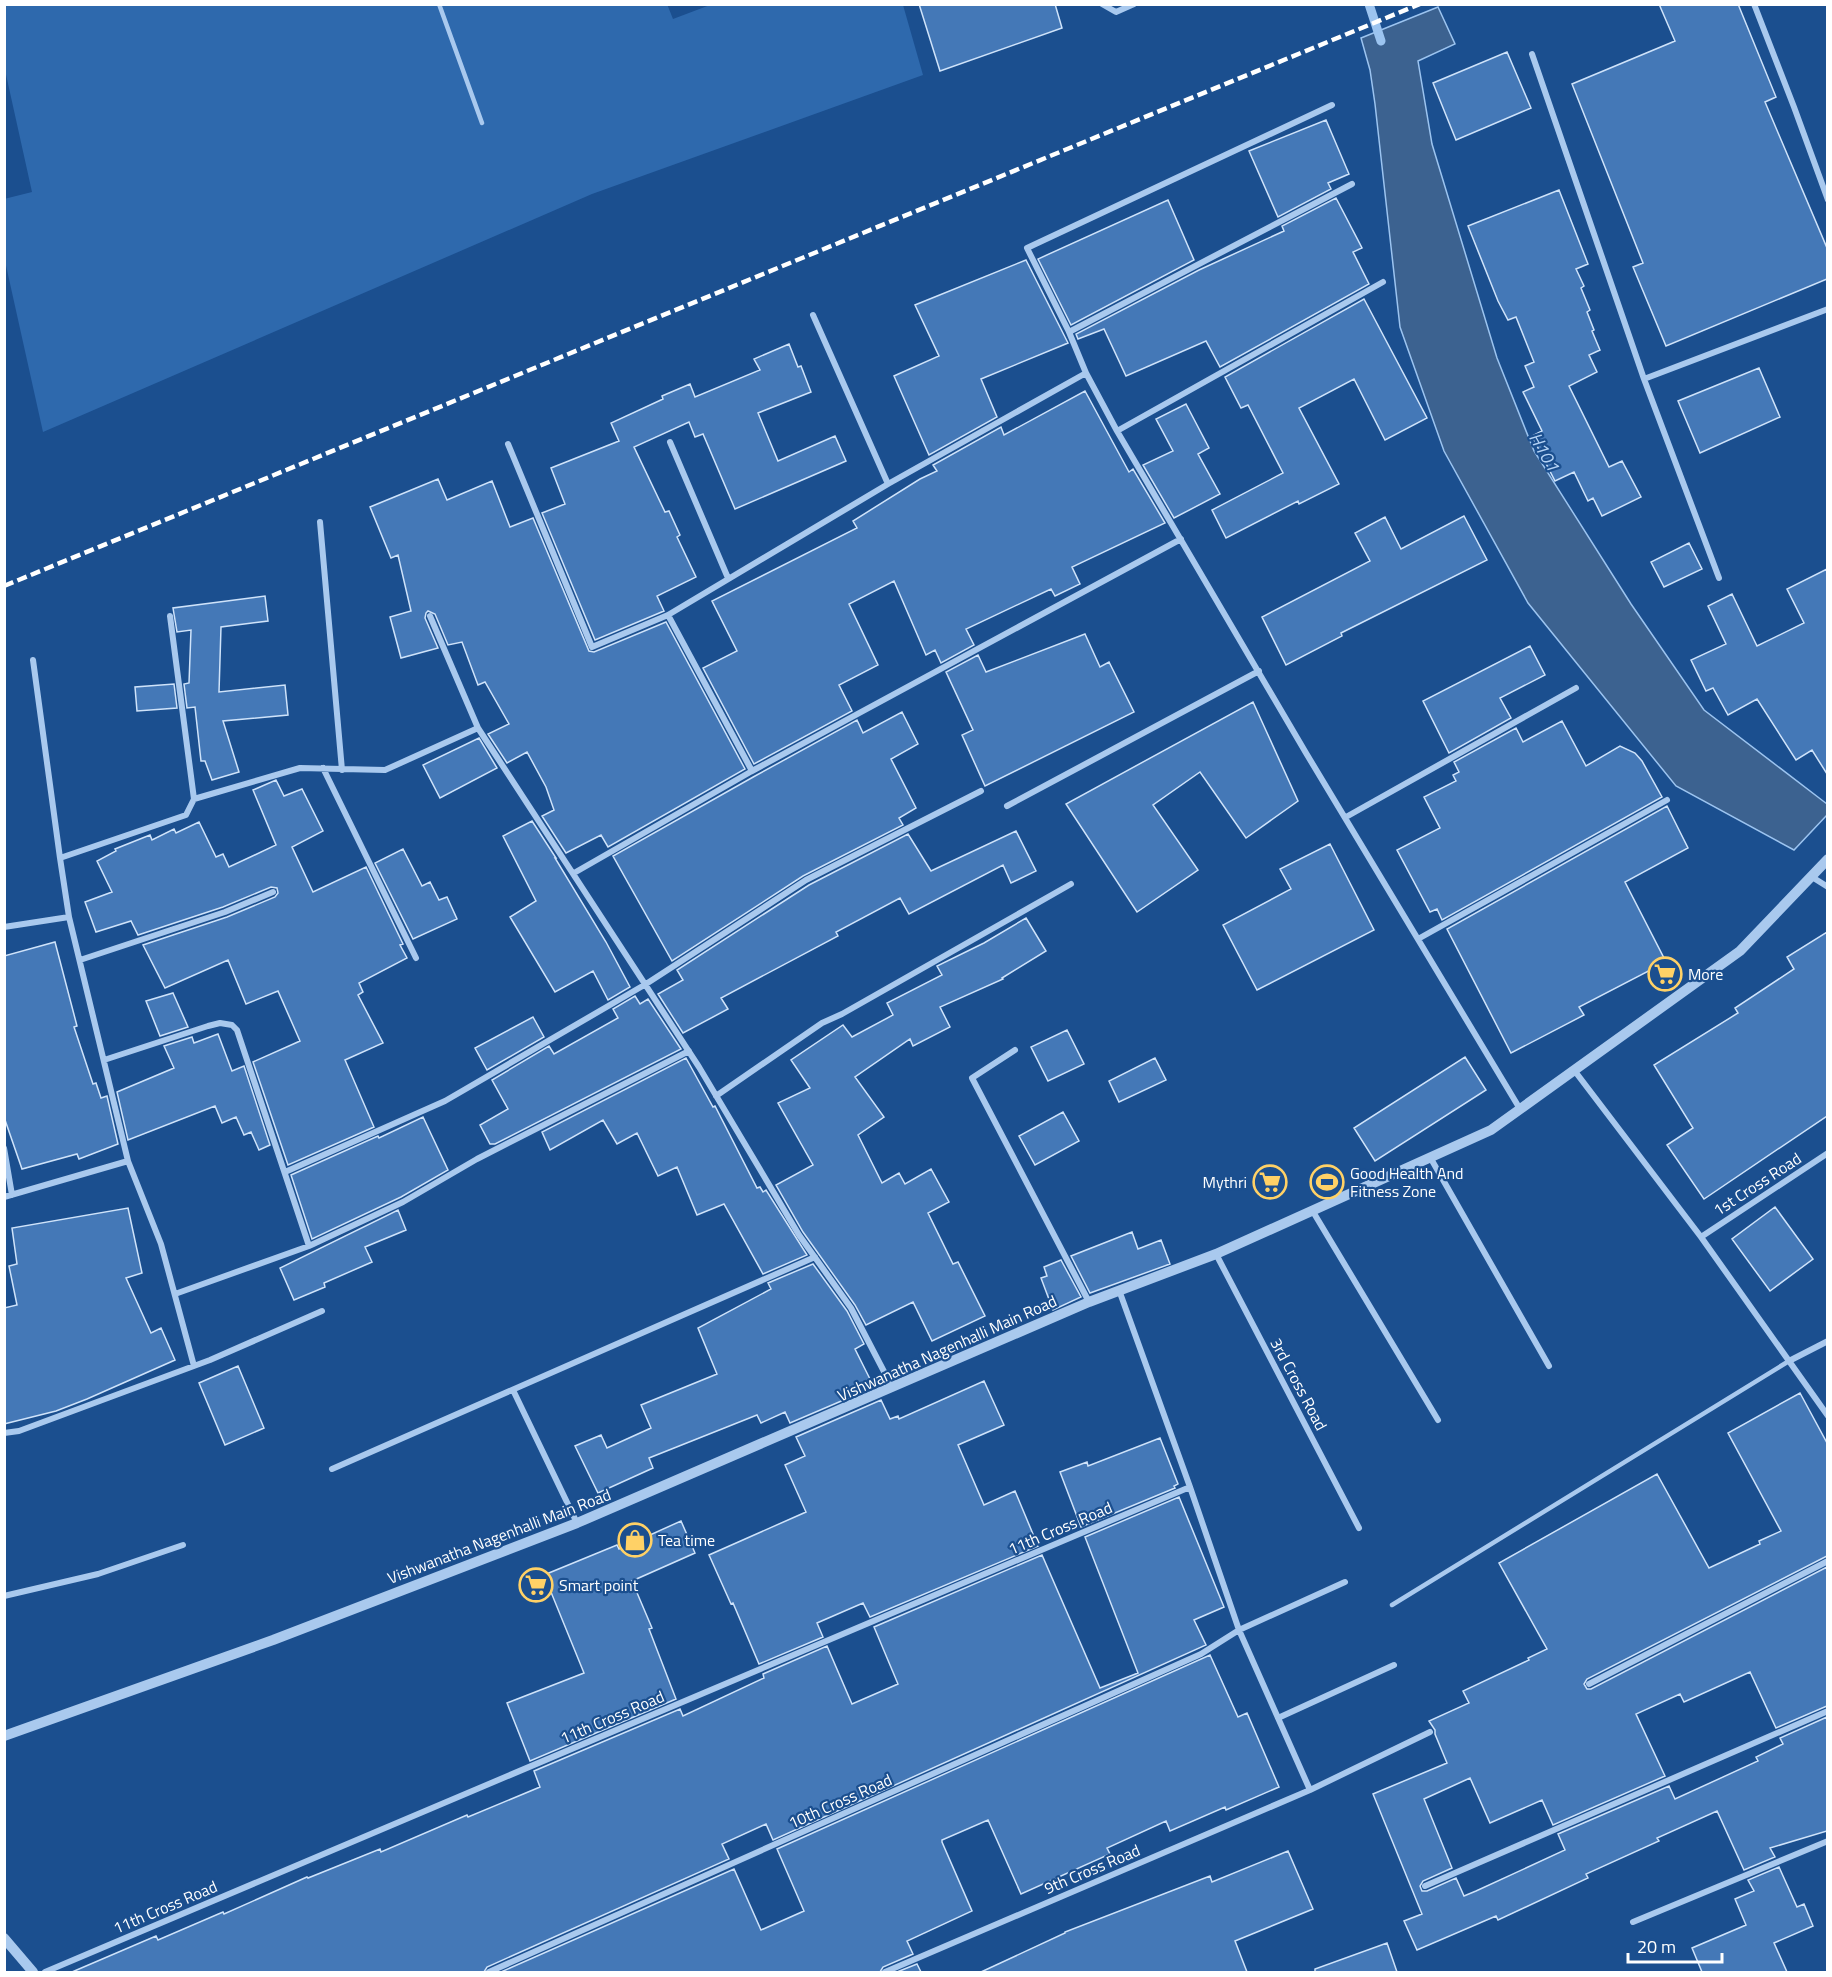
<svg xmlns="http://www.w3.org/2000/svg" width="1832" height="1977" viewBox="0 0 1832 1977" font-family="'Titillium Web',sans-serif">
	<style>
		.green { fill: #2e69ad }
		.water { fill: #3c6290; stroke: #9cc4f0; stroke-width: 1.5 }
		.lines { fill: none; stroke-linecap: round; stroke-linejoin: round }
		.stream { stroke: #9cc4f0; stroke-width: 9 }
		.building { fill: #4478b7; stroke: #cfe3fa; stroke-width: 1.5 }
		.service { stroke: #a9c9ee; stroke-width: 4.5 }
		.minor { stroke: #a9c9ee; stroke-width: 6 }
		.tertiary { stroke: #a9c9ee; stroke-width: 10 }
		.rail { stroke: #fff; stroke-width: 4.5; stroke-dasharray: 10 4.5; stroke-linecap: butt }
		.labels { text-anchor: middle; stroke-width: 4.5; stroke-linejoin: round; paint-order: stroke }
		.poi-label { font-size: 16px; fill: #fff; stroke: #1b4f8f; text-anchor: start }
		.street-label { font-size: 16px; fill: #fff; stroke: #1b4f8f }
		.water-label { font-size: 18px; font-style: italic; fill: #b5d3f5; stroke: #1b4f8f }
	</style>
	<rect width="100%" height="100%" fill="#1b4f8f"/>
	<path class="green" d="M 667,4 L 673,19 L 710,5 L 903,5 L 923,75 L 592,194 L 43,432 L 5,261 L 4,199 L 32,192 L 5,70 L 5,5 Z"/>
	<path class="water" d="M 1438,7 L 1455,44 L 1418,61 L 1432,144 L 1497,358 L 1534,451 L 1631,604 L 1704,710 L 1827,804 L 1827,815 L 1794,850 L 1676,786 L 1528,603 L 1444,451 L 1400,327 L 1375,104 L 1370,70 L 1361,38 Z"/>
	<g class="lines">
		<path class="stream" d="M 1369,4 L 1381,41"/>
	</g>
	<path class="building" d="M 919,4 L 1055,4 L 1062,28 L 940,71 Z
		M 1659,4 L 1738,4 L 1776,97 L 1765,102 L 1827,248 L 1827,279 L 1666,346 L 1633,267 L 1643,263 L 1572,84 L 1675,41 Z
		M 1507,52 L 1531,108 L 1456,140 L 1433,83 Z
		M 1326,120 L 1349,174 L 1328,183 L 1331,189 L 1278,217 L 1249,151 Z
		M 1559,190 L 1588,264 L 1576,269 L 1584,286 L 1581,288 L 1590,310 L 1587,312 L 1594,330 L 1592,331 L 1600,350 L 1589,355 L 1597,372 L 1569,386 L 1609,467 L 1622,461 L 1641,497 L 1602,516 L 1593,498 L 1588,501 L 1574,472 L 1555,481 L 1532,436 L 1542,431 L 1523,392 L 1534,387 L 1525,366 L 1534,362 L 1516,317 L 1508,320 L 1498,301 L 1468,226 Z
		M 1336,198 L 1362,248 L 1353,252 L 1369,284 L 1220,367 L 1206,341 L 1126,376 L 1104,329 L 1078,339 L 1076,334 L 1199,270 L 1284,231 L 1282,226 Z
		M 1168,200 L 1194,260 L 1071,325 L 1038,259 Z
		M 1026,260 L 1068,343 L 981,379 L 997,417 L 929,455 L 894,376 L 939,356 L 915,305 Z
		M 1364,299 L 1427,418 L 1385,440 L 1354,379 L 1299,408 L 1339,484 L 1299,504 L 1298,501 L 1226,538 L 1212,510 L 1283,473 L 1248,405 L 1241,408 L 1225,377 Z
		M 789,344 L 798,367 L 801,366 L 811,392 L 758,413 L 778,461 L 835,436 L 846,461 L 735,509 L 703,434 L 695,437 L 689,422 L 634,447 L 665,512 L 669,511 L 680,535 L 677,537 L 696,577 L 657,596 L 664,611 L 595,640 L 542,513 L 565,504 L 551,468 L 619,441 L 611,423 L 663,399 L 662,396 L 690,384 L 695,397 L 760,370 L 754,359 Z
		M 1759,368 L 1780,417 L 1700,453 L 1678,401 Z
		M 1085,391 L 1129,472 L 1133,469 L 1165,523 L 1072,567 L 1080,584 L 1055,596 L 1051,589 L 966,629 L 974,645 L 941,663 L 935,650 L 926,655 L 894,581 L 849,604 L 878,665 L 839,685 L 852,711 L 754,764 L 703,668 L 737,651 L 712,601 L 857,528 L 853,521 L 920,479 L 937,471 L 933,465 L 1001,427 L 1004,435 Z
		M 1186,404 L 1209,448 L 1198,454 L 1220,494 L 1174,518 L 1143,465 L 1173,451 L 1156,419 Z
		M 438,479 L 447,500 L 492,481 L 510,527 L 533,518 L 589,651 L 594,652 L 666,622 L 745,769 L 608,847 L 601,835 L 566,853 L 542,816 L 554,810 L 546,787 L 527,752 L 507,763 L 488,734 L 509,724 L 485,682 L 478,685 L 462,642 L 448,645 L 435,614 L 428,611 L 426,613 L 425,618 L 438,648 L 401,658 L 390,617 L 411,611 L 398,555 L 391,558 L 370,507 Z
		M 1464,516 L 1487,560 L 1341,633 L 1342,636 L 1286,665 L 1262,617 L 1370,561 L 1355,533 L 1385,517 L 1401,549 Z
		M 1689,543 L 1702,569 L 1664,587 L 1651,562 Z
		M 1827,569 L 1827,774 L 1812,750 L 1796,760 L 1757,699 L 1728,715 L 1713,688 L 1706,691 L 1691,660 L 1726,644 L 1708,606 L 1732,594 L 1757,646 L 1804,623 L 1787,589 Z
		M 265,596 L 268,621 L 221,627 L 219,692 L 285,685 L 288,715 L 223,721 L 239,772 L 212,780 L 205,761 L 201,761 L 195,707 L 187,708 L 184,684 L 189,683 L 191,630 L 177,632 L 173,608 Z
		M 1085,634 L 1100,667 L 1109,662 L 1134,712 L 985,786 L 962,735 L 973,730 L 946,672 L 978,655 L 986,672 Z
		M 1530,646 L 1545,675 L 1500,698 L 1511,718 L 1449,753 L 1423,701 Z
		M 174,684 L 177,708 L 137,711 L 135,687 Z
		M 1253,702 L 1298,801 L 1246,838 L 1200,772 L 1153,805 L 1198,870 L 1137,912 L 1066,804 Z
		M 902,712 L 918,744 L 891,759 L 916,808 L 899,818 L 903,825 L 803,876 L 672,961 L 613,856 L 755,776 L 857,720 L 863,733 Z
		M 1562,721 L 1586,766 L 1620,746 L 1635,753 L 1642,761 L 1662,797 L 1442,920 L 1437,909 L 1430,912 L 1397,850 L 1440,828 L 1424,797 L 1456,781 L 1453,775 L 1459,772 L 1454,762 L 1516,728 L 1523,742 Z
		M 479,738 L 497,768 L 440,798 L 423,765 Z
		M 276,780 L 284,796 L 302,789 L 323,831 L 292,847 L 313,892 L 366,867 L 403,944 L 400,945 L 407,958 L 359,983 L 363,992 L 358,995 L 383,1043 L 345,1060 L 374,1127 L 288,1165 L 253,1062 L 300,1041 L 278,991 L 246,1004 L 228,960 L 165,988 L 143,945 L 227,917 L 275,897 L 278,893 L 277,888 L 271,887 L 223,907 L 138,935 L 131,921 L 96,932 L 85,902 L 112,892 L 97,861 L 116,851 L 115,849 L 150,835 L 152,840 L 174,829 L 176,833 L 199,822 L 216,857 L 223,854 L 229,867 L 276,845 L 253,790 Z
		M 1667,806 L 1688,848 L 1625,882 L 1666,962 L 1579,1007 L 1584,1015 L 1511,1053 L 1447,929 Z
		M 532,821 L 556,858 L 555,858 L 606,942 L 630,987 L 608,1000 L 593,971 L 555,992 L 510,917 L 536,901 L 503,836 Z
		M 1016,831 L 1036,871 L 1011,883 L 1003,865 L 909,914 L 900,898 L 836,932 L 838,936 L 721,998 L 728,1009 L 683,1033 L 658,994 L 683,980 L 677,970 L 809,885 L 908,834 L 931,871 Z
		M 1330,844 L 1374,930 L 1257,990 L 1223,925 L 1291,889 L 1280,869 Z
		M 403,849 L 422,886 L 430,882 L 439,900 L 447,897 L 457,919 L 413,939 L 375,863 Z
		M 1026,918 L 1046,951 L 1002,978 L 1003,979 L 940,1007 L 950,1027 L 913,1046 L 910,1039 L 855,1077 L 884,1117 L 858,1135 L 882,1183 L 899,1173 L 905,1184 L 931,1169 L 949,1202 L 928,1213 L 953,1264 L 958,1262 L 985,1316 L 932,1341 L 913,1302 L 866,1325 L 855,1305 L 803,1232 L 776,1185 L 813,1165 L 778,1103 L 810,1088 L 791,1060 L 843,1025 L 852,1037 L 893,1015 L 887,1003 L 942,975 L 937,966 L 984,943 Z
		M 1827,932 L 1827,1116 L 1704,1199 L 1667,1145 L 1693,1128 L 1654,1065 L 1738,1013 L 1735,1008 L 1794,969 L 1787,957 Z
		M 55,942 L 77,1026 L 74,1027 L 93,1084 L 96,1083 L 101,1098 L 107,1096 L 118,1144 L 79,1159 L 77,1154 L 22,1169 L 4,1117 L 4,956 Z
		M 173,993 L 188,1027 L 160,1036 L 146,1001 Z
		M 635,996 L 640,1004 L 648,999 L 681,1049 L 495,1144 L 490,1144 L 480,1125 L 508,1109 L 492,1080 L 549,1046 L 554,1054 L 618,1018 L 613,1009 Z
		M 533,1017 L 544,1037 L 487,1070 L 475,1048 Z
		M 1067,1030 L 1084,1064 L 1048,1081 L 1031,1047 Z
		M 218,1034 L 232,1071 L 244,1066 L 270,1145 L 259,1150 L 251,1132 L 244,1135 L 236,1117 L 222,1123 L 215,1106 L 128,1140 L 117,1092 L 174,1068 L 164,1046 L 192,1037 L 194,1043 Z
		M 1465,1057 L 1486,1090 L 1375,1161 L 1354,1128 Z
		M 686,1058 L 713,1107 L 715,1106 L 757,1188 L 760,1187 L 763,1192 L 766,1190 L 807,1255 L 763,1274 L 724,1204 L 697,1215 L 677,1167 L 658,1176 L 637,1133 L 617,1144 L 603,1120 L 550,1150 L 542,1132 Z
		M 1155,1058 L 1166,1080 L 1119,1102 L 1109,1081 Z
		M 1063,1112 L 1079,1141 L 1035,1165 L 1019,1136 Z
		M 423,1117 L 448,1170 L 401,1197 L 312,1239 L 291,1175 L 378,1136 L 379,1138 Z
		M 1775,1207 L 1813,1259 L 1770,1291 L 1732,1239 Z
		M 128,1208 L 142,1273 L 126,1278 L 151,1333 L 161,1328 L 175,1360 L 87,1399 L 56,1411 L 4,1424 L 4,1308 L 17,1305 L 9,1266 L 17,1264 L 12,1228 Z
		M 398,1210 L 406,1230 L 365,1247 L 372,1262 L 324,1283 L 325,1287 L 294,1300 L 280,1268 Z
		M 1132,1232 L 1138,1249 L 1161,1240 L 1170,1264 L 1090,1293 L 1071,1256 Z
		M 1061,1260 L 1081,1297 L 1053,1310 L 1041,1278 L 1047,1276 L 1044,1267 Z
		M 813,1264 L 847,1311 L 864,1344 L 855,1349 L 874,1387 L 790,1423 L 785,1412 L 761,1423 L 757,1415 L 649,1458 L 653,1468 L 598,1493 L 575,1446 L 601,1435 L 607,1448 L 651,1428 L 641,1405 L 717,1374 L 698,1328 L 771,1289 L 768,1283 Z
		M 238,1366 L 264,1428 L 225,1445 L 199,1383 Z
		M 984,1381 L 1004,1425 L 958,1445 L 984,1505 L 1015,1491 L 1038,1546 L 870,1617 L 863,1603 L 817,1623 L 823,1637 L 759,1664 L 733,1603 L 731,1604 L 709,1555 L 806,1512 L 785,1465 L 805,1456 L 796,1437 L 881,1400 L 890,1419 L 898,1416 L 899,1419 Z
		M 1800,1393 L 1827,1443 L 1827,1556 L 1587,1679 L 1584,1684 L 1587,1689 L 1591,1689 L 1827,1567 L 1827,1706 L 1776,1728 L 1750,1672 L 1684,1702 L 1680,1694 L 1636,1714 L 1665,1776 L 1553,1825 L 1542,1800 L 1490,1823 L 1470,1778 L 1424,1799 L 1452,1868 L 1423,1881 L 1420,1886 L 1422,1891 L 1427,1891 L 1456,1878 L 1464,1896 L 1476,1891 L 1565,1850 L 1558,1834 L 1669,1786 L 1675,1799 L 1758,1761 L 1756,1757 L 1783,1744 L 1780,1738 L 1827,1717 L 1827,1831 L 1770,1848 L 1775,1857 L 1744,1870 L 1717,1811 L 1657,1838 L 1659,1841 L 1586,1874 L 1588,1878 L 1498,1920 L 1496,1916 L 1417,1950 L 1404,1921 L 1422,1914 L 1373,1794 L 1447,1763 L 1435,1734 L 1435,1730 L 1429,1721 L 1469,1703 L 1463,1691 L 1529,1660 L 1528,1658 L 1547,1649 L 1499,1563 L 1657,1474 L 1709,1568 L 1760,1544 L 1759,1541 L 1781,1531 L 1728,1433 Z
		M 1160,1438 L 1178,1484 L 1174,1486 L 1175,1488 L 1081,1527 L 1060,1472 L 1087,1462 L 1088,1466 Z
		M 1179,1497 L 1224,1607 L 1194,1620 L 1206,1645 L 773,1840 L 766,1824 L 722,1844 L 729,1859 L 487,1967 L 484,1972 L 72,1972 L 156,1936 L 158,1940 L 223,1912 L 224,1914 L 307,1877 L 308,1878 L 380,1849 L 381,1852 L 467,1815 L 468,1817 L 540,1787 L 534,1771 L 680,1709 L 683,1716 L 764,1678 L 763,1674 L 827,1646 L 852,1704 L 898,1684 L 874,1627 L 1042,1555 L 1100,1688 L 1138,1673 L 1085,1537 Z
		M 681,1521 L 695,1553 L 632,1581 L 652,1628 L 649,1629 L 676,1699 L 530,1761 L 507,1703 L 584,1673 L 544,1575 L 617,1545 L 619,1549 Z
		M 1210,1655 L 1238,1717 L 1247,1713 L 1279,1787 L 1226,1810 L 1225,1807 L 1170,1831 L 1166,1821 L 1107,1848 L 1110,1854 L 1021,1894 L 988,1820 L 942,1840 L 942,1842 L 972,1911 L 907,1941 L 913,1954 L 883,1967 L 880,1972 L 501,1972 L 734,1869 L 761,1930 L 804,1911 L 777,1849 Z
		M 1288,1851 L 1313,1909 L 1235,1941 L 1247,1972 L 981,1972 L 1065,1933 L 1065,1932 L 1210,1876 L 1212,1882 Z
		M 1779,1867 L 1797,1907 L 1804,1904 L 1813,1926 L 1774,1943 L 1787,1972 L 1702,1972 L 1692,1948 L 1746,1925 L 1735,1899 L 1754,1891 L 1748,1880 Z
		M 1387,1943 L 1397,1972 L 1315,1972 L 1315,1969 Z
		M 917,1964 L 921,1972 L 897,1972 Z"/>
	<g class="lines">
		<path class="service" d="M 439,4 L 482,123
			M 1392,1605 L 1789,1361"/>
		<path class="minor" d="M 1102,4 L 1116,12 L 1134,4
			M 1754,4 L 1794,107 L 1828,200
			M 1532,54 L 1644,379 L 1719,578
			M 813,315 L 888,484
			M 1069,332 L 1352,184
			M 1086,373 L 1069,332 L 1027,248 L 1332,105
			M 1644,379 L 1828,309
			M 1117,431 L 1383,282
			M 670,442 L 728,578
			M 508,444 L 592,647 L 668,615 L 888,484 L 1086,373 L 1117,431 L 1306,753 L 1520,1109
			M 320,522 L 342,770
			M 170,616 L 194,799
			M 430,616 L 478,728 L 699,1067 L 799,1235 L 851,1308 L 892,1387
			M 33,660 L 60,858
			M 323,768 L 416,958
			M 752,771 L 1181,539
			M 1007,806 L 1259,671
			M 1346,817 L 1576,688
			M 574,873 L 752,771 L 668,615
			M 1812,877 L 1828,887
			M 4,927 L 69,917
			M 1418,939 L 1667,800
			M 80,960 L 225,912 L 273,892
			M 1015,1050 L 972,1078 L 1089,1302
			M 104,1060 L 208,1026 L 220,1023 L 232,1025 L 237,1030 L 309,1246
			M 1574,1070 L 1701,1237 L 1828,1416
			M 716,1096 L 822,1023 L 842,1014 L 1071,884
			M 4,1148 L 12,1195
			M 1430,1157 L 1549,1366
			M 128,1161 L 161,1244 L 194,1366
			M 285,1172 L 445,1101 L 646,984 L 806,880 L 981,791
			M 4,1197 L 128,1161 L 69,917 L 60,858 L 186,815 L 194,799 L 300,768 L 385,770 L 478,728
			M 1312,1210 L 1438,1420
			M 1701,1237 L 1828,1153
			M 1216,1254 L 1359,1528
			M 175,1294 L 309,1246 L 403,1202 L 477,1159 L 689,1051
			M 1789,1361 L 1828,1341
			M 513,1390 L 577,1523
			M 4,1433 L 19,1431 L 210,1360 L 322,1311
			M 332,1469 L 815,1257
			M 1345,1582 L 1239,1630 L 1310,1790 L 1430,1732
			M 4,1596 L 98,1574 L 183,1545
			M 1589,1684 L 1828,1561
			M 1278,1718 L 1394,1665
			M 1425,1886 L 1828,1711
			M 1633,1922 L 1828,1841
			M 45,1972 L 1190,1487
			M 489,1972 L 1201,1654 L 1239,1630 L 1190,1487 L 1119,1290
			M 885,1972 L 1310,1790"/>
		<path class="tertiary" d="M 4,1736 L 273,1640 L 577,1523 L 1089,1302 L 1216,1254 L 1491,1130 L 1740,951 L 1828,859
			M 4,1938 L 33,1972"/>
		<path class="rail" d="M 4,586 L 1420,4"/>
	</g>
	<defs>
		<g id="supermarket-ring" transform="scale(1.725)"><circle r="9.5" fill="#1b4f8f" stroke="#ffd166" stroke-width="1.5"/><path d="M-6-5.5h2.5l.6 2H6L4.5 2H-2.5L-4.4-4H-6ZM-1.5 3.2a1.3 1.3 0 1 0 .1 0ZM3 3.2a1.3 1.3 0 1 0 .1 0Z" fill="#ffd166"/></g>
		<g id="stadium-ring" transform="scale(1.725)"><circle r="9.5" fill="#1b4f8f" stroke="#ffd166" stroke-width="1.5"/><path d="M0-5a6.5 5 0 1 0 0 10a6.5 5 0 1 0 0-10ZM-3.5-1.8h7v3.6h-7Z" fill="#ffd166"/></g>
		<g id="shop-ring" transform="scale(1.725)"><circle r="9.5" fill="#1b4f8f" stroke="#ffd166" stroke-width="1.5"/><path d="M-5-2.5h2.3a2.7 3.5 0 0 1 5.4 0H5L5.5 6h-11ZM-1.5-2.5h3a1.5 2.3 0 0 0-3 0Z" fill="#ffd166"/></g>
	</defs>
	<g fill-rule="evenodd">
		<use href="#supermarket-ring" x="1665" y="974"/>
		<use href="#supermarket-ring" x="1270" y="1182"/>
		<use href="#stadium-ring" x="1327" y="1182"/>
		<use href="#shop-ring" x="635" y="1540"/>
		<use href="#supermarket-ring" x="536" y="1585"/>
	</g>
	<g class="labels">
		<g class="poi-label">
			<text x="1688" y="980">More</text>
			<text x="1350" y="1179">Good Health And<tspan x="1350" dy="18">Fitness Zone</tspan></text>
			<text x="1247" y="1188" text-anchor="end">Mythri</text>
			<text x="658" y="1546">Tea time</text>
			<text x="559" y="1591">Smart point</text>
		</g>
		<g class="street-label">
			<text transform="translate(1757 1184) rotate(-33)" y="6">1st Cross Road</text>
			<text transform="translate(947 1348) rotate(-24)" y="6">Vishwanatha Nagenhalli Main Road</text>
			<text transform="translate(1299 1384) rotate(62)" y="6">3rd Cross Road</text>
			<text transform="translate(1060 1528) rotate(-23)" y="6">11th Cross Road</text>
			<text transform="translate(499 1536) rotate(-21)" y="6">Vishwanatha Nagenhalli Main Road</text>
			<text transform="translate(612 1717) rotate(-23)" y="6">11th Cross Road</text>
			<text transform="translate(840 1801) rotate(-24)" y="6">10th Cross Road</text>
			<text transform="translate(1092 1869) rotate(-23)" y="6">9th Cross Road</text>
			<text transform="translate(165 1907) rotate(-23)" y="6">11th Cross Road</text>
		</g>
		<g class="water-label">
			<text transform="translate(1544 452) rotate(60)" y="6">H101</text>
		</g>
	</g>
	<rect width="1832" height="1977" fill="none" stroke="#ffffff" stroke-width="12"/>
	<path d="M1628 1953v9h94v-9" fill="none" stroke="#ffffff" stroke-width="3"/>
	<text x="1637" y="1953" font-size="18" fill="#ffffff" stroke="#1b4f8f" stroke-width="4.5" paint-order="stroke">20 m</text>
</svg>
